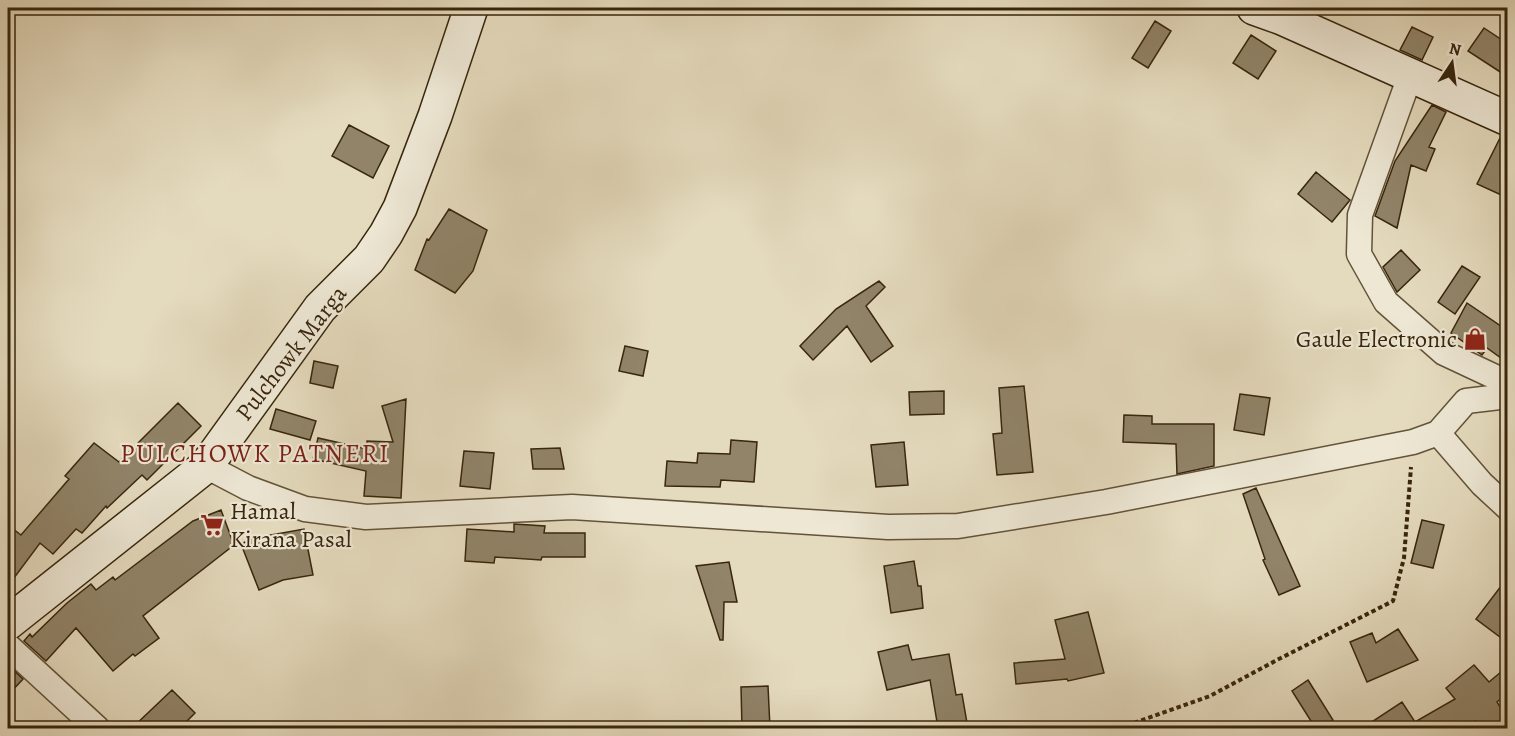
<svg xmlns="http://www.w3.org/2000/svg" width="1515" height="736" viewBox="0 0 1515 736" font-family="Alegreya,serif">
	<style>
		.building { fill: #918469; stroke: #38260d; stroke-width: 1.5 }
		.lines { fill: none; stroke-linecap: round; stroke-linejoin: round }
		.street-casing { stroke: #635339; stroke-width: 27 }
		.secondary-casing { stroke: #38260d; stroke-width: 36 }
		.path { stroke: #38260d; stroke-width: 4; stroke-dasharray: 4.5 3; stroke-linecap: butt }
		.street { stroke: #ede7d4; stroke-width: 24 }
		.secondary { stroke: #ede7d4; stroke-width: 33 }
		.labels { text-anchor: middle; stroke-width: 4.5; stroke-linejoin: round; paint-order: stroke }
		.poi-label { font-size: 24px; fill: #38260d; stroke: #ede7d4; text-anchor: end }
		.street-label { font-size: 24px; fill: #38260d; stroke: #ede7d4 }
		.neighbourhood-label { font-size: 26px; letter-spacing: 1.5px; fill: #7a1f14; stroke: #ede7d4 }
	</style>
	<rect width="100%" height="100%" fill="#e4dabd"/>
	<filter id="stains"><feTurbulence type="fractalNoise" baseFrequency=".00333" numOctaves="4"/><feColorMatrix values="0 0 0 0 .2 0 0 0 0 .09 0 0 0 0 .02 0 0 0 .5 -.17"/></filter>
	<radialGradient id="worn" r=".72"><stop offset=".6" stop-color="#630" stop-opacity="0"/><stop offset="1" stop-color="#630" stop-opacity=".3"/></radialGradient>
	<path class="building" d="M 1155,21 L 1171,31 L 1148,68 L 1132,58 Z
		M 1412,27 L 1433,37 L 1422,60 L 1400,50 Z
		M 1484,28 L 1508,44 L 1508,77 L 1468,51 Z
		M 1251,35 L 1276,51 L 1258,79 L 1233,63 Z
		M 1432,105 L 1446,112 L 1429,147 L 1435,149 L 1426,171 L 1411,165 L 1397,228 L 1375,216 L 1395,161 Z
		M 349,125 L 389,146 L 373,178 L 332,156 Z
		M 1501,136 L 1508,137 L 1508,198 L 1477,184 Z
		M 1316,172 L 1350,200 L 1332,222 L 1298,194 Z
		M 449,209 L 487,230 L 473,271 L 455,293 L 415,270 L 427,239 L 429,240 Z
		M 1401,250 L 1420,270 L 1397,292 L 1383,267 Z
		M 1462,266 L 1480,277 L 1455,314 L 1438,302 Z
		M 879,281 L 885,287 L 866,306 L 893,346 L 871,362 L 847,326 L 813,360 L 800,346 L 836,309 Z
		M 1467,303 L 1508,331 L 1508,363 L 1487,348 L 1482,355 L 1451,333 Z
		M 625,346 L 648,351 L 643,376 L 619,371 Z
		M 314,361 L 338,366 L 333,388 L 310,383 Z
		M 1024,386 L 1033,472 L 997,475 L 993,434 L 1002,433 L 999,388 Z
		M 944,391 L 944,414 L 910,415 L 909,392 Z
		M 1240,394 L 1270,398 L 1264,435 L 1234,430 Z
		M 406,399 L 401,498 L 364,496 L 366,471 L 313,459 L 318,438 L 367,449 L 367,441 L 393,442 L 382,406 Z
		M 178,403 L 201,426 L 147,480 L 142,475 L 107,508 L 106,506 L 82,533 L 76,529 L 53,554 L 40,543 L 8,586 L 8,525 L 21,535 L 69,479 L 65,476 L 94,443 L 119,462 Z
		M 276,409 L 316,421 L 310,440 L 270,429 Z
		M 1124,415 L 1152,416 L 1152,424 L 1214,424 L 1214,466 L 1177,474 L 1176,444 L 1123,442 Z
		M 731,440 L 757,442 L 754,482 L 721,480 L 720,487 L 665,486 L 667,461 L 697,463 L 698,453 L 730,454 Z
		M 904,442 L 908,485 L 876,487 L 871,445 Z
		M 560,448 L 564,469 L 533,469 L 531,449 Z
		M 464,451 L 494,453 L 490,489 L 460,486 Z
		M 1256,488 L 1300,586 L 1279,595 L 1263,560 L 1265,559 L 1243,494 Z
		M 221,510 L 234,545 L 143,616 L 159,638 L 135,656 L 133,654 L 113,671 L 76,628 L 46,661 L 24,641 L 30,634 L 32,637 L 67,603 L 91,584 L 96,590 L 113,577 L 115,580 L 193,521 Z
		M 1422,520 L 1444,525 L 1433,568 L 1411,563 Z
		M 514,524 L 545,526 L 544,533 L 585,533 L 585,557 L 542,557 L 541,560 L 495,557 L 494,563 L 465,561 L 467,529 L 514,532 Z
		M 304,529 L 313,575 L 283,580 L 259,590 L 241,544 L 254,538 Z
		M 914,561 L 918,586 L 921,586 L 923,608 L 891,613 L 884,566 Z
		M 729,562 L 737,602 L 724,602 L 723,640 L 720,640 L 696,566 Z
		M 1508,577 L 1508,643 L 1476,619 Z
		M 1088,612 L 1104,673 L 1068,681 L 1067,679 L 1016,684 L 1014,663 L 1065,659 L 1055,620 Z
		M 1398,629 L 1418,660 L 1367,682 L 1350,642 L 1372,633 L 1376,643 Z
		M 908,645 L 912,660 L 949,654 L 956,695 L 962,694 L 967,723 L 938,728 L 930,680 L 887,690 L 878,652 Z
		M 8,665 L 23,679 L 8,695 Z
		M 1474,665 L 1489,682 L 1508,666 L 1508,693 L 1497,702 L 1508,720 L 1508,729 L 1480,729 L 1475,721 L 1462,729 L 1361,729 L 1402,702 L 1415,722 L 1455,699 L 1446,688 Z
		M 1308,680 L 1333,720 L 1320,729 L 1316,729 L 1292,691 Z
		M 768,686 L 770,728 L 742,729 L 741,687 Z
		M 172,690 L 195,713 L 179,729 L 131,729 Z"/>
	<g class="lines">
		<g class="street-casing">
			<path id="street" d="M 1410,76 L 1360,215 L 1359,254 L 1386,302 L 1444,353 L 1508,383
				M 1438,433 L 1482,484 L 1508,508
				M 206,466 L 248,488 L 305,509 L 366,517 L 572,507 L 888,527 L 958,526 L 1106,502 L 1413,442 L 1438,433 L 1466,401 L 1508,396
				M 8,646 L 97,728"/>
		</g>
		<g class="secondary-casing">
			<path id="secondary" d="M 1254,8 L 1282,18 L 1508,119
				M 8,623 L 206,466 L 320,308 L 369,259 L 386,234 L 400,208 L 435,116 L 471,8"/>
		</g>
		<path class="path" d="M 1120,728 L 1210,696 L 1277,660 L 1393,601 L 1404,558 L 1411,467"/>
		<use href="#street" class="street"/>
		<use href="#secondary" class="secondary"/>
	</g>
	<defs>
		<g id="shop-bare" transform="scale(1.8)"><path d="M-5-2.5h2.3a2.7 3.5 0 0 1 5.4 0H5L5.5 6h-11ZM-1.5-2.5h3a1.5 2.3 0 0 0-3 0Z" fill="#8f2418" stroke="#ede7d4" stroke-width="2.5" paint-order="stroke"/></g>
		<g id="supermarket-bare" transform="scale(1.8)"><path d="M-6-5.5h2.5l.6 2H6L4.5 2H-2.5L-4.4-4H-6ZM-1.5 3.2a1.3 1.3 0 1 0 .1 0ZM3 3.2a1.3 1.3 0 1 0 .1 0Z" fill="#8f2418" stroke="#ede7d4" stroke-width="2.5" paint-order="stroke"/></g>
	</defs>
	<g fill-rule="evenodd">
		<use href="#shop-bare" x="1475" y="339"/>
		<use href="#supermarket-bare" x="212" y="525"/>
	</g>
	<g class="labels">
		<g class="poi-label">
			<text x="1457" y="347">Gaule Electronic</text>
			<text x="230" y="519" text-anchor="start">Hamal<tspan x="230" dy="28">Kirana Pasal</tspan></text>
		</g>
		<g class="street-label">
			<text transform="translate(291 353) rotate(-52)" y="8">Pulchowk Marga</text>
		</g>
		<g class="neighbourhood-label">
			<text x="255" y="462">PULCHOWK PATNERI</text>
		</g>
	</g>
	<rect width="1515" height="736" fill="none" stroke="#e4dabd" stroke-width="30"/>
	<rect x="9" y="9" width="1497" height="718" fill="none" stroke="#38260d" stroke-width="3"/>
	<rect x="15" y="15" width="1485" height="706" fill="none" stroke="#38260d" stroke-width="1.5"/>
	<g transform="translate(1452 63) rotate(13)" stroke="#ede7d4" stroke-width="4.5" paint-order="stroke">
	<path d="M0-4.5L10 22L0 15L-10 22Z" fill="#38260d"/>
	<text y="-9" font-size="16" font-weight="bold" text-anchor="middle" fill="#38260d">N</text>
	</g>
	<rect width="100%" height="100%" filter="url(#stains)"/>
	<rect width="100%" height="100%" fill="url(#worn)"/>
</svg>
